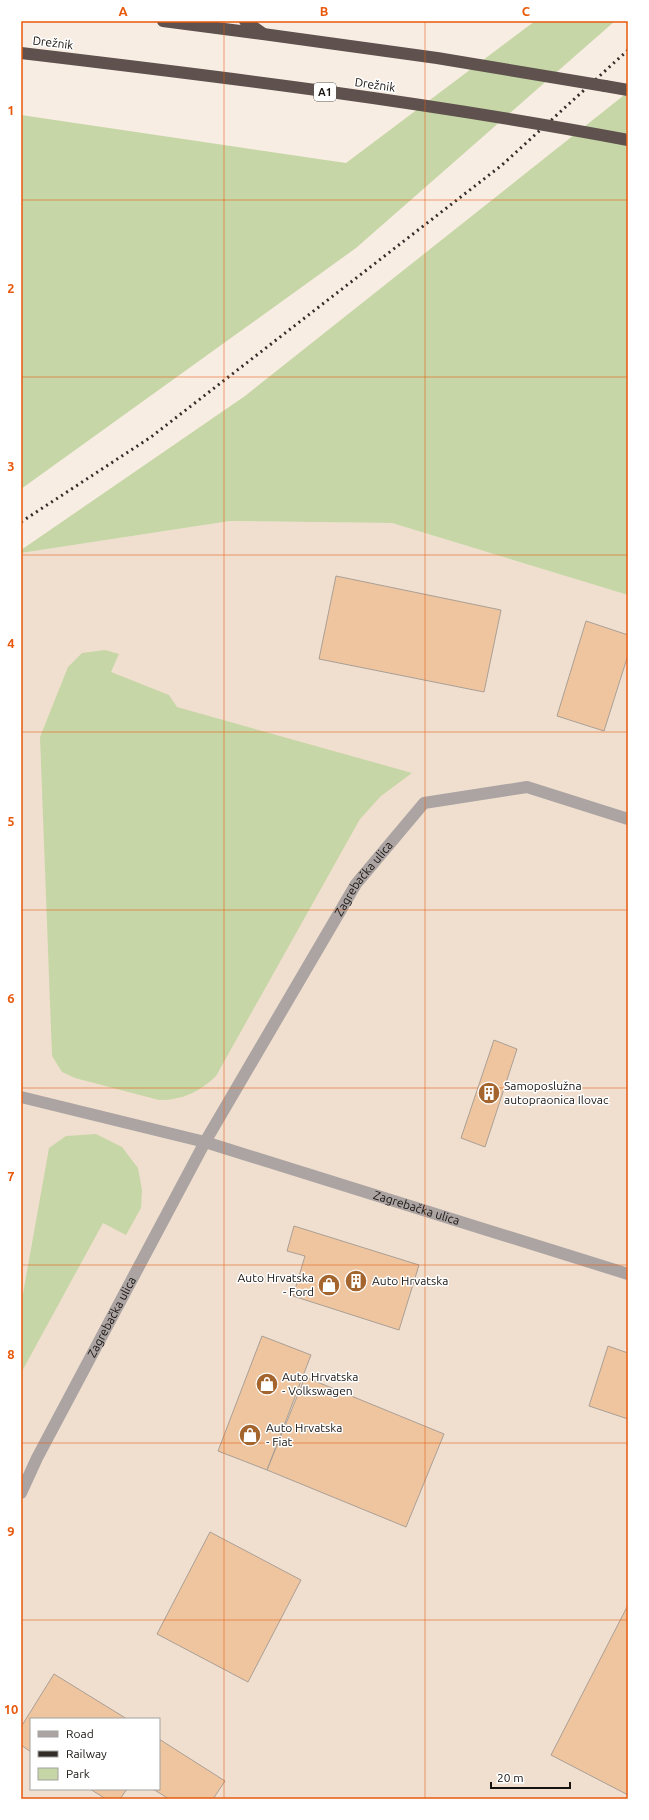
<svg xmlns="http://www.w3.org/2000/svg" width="649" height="1820" viewBox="0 0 649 1820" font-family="Ubuntu,sans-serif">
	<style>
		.built { fill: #f0dfcf; fill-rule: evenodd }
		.green { fill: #c7d6a6 }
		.building { fill: #eec59e; stroke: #aa9f96 }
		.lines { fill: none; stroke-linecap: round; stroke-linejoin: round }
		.minor { stroke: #aba4a3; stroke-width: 12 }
		.motorway { stroke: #5e514e; stroke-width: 12 }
		.rail { stroke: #322d29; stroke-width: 3; stroke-dasharray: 2 4; stroke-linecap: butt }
		.motorway-bridge { stroke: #5e514e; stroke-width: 12 }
		.grid { fill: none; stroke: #e8590c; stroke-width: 1; stroke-opacity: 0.55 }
		.labels { text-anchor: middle; stroke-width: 3; stroke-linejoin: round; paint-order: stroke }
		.shield { fill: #fff; stroke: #5d5a58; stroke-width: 1 }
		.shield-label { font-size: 11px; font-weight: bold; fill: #171310 }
		.street-label { font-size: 12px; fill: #171310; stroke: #fff }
		.poi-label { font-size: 12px; fill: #171310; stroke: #fff; text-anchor: start }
		.neatline { fill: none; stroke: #e8590c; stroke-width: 1.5 }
		.grid-label { font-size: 13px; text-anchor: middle; font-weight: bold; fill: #e8590c }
	</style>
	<rect width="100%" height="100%" fill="#f8ede3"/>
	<path class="built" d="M 230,521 L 392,523 L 628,595 L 628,1799 L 21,1799 L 21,553 ZM 31,1719 L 159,1719 L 159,1789 L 31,1789 Z"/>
	<path class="green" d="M 535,21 L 615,21 L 356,248 L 21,489 L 21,115 L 346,163 Z
		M 628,92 L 628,595 L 392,523 L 230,521 L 21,553 L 21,550 L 245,396 Z
		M 105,650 L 119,654 L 111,672 L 169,695 L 177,707 L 412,773 L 381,796 L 360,819 L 216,1076 C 199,1092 183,1100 159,1100 L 75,1078 L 62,1072 L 52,1056 L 40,737 L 68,667 L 82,653 Z
		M 96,1134 L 122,1147 L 138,1168 L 142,1190 L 141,1208 L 126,1235 L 103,1223 L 21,1373 L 21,1305 L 49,1148 L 66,1136 Z"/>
	<path class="building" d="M 336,576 L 501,610 L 484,692 L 319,659 Z
		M 586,621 L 628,635 L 628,655 L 604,731 L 557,716 Z
		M 494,1040 L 517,1049 L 485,1147 L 461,1138 Z
		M 294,1226 L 419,1265 L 399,1330 L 293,1296 L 305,1256 L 287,1251 Z
		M 262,1336 L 311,1355 L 267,1470 L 218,1451 Z
		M 608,1346 L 628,1353 L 628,1419 L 589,1406 Z
		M 305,1377 L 444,1434 L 406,1527 L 267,1470 Z
		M 210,1532 L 301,1580 L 248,1682 L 157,1634 Z
		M 628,1605 L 628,1795 L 551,1755 Z
		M 54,1674 L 127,1719 L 31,1719 L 31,1752 L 21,1745 L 21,1727 Z
		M 159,1739 L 225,1781 L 213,1799 L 169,1799 L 153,1789 L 159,1789 Z
		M 90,1789 L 127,1789 L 120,1799 L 106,1799 Z"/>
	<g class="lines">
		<g class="minor">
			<path id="s1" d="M 21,1097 L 205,1142 L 628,1274"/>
			<path id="s2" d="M 21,1493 L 37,1458 L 205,1142 L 356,884 L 424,803 L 527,787 L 628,819"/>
		</g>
		<path class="motorway" d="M 163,21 L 263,34
			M 245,21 L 262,33
			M 605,86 L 628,90"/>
		<path class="rail" d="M 21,522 L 151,437 L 502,165 L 628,50"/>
		<path class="motorway-bridge" d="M 263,34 L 437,58 L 605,86
			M 21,53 C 224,77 427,102 628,140"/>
	</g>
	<path class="grid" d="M 224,21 L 224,1799M 425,21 L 425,1799M 21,200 L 628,200M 21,377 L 628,377M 21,555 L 628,555M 21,732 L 628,732M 21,910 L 628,910M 21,1088 L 628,1088M 21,1265 L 628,1265M 21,1443 L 628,1443M 21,1620 L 628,1620"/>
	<defs>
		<g id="building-disc" transform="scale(1.15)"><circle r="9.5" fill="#a4642d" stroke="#fff"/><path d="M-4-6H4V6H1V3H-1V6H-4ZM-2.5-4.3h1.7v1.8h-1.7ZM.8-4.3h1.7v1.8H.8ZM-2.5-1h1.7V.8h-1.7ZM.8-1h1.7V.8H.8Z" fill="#fff"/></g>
		<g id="shop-disc" transform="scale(1.15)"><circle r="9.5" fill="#a4642d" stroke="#fff"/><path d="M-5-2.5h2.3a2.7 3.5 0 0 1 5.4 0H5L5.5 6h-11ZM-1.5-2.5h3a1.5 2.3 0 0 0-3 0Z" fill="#fff"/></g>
	</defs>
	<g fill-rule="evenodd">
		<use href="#building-disc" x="489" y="1093"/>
		<use href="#building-disc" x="356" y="1281"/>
		<use href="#shop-disc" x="329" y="1285"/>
		<use href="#shop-disc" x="267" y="1384"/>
		<use href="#shop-disc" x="250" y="1435"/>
	</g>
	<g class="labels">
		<rect class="shield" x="314" y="83" width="22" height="18" rx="3"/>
		<g class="shield-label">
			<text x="325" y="96">A1</text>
		</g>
		<g class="street-label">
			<text transform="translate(53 43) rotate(7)" y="4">Drežnik</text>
			<text transform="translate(375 85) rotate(8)" y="4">Drežnik</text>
			<text dy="4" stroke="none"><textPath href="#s2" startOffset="704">Zagrebačka ulica</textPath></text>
			<text dy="4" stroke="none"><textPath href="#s1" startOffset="411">Zagrebačka ulica</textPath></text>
			<text dy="4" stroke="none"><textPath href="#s2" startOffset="198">Zagrebačka ulica</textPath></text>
		</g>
		<g class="poi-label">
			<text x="504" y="1090">Samoposlužna<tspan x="504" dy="14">autopraonica Ilovac</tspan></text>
			<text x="314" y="1282" text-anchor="end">Auto Hrvatska<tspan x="314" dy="14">- Ford</tspan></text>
			<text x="372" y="1285">Auto Hrvatska</text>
			<text x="282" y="1381">Auto Hrvatska<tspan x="282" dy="14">- Volkswagen</tspan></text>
			<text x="266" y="1432">Auto Hrvatska<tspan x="266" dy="14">- Fiat</tspan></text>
		</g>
	</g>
	<rect width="649" height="1820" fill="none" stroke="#ffffff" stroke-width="44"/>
	<rect x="30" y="1718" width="130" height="72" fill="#ffffff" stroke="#a2a19f"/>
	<rect x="38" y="1731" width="20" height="6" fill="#aba4a3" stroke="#a2a19f"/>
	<text x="66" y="1738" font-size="12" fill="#171310">Road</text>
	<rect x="38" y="1751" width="20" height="6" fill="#322d29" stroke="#a2a19f"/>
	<text x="66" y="1758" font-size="12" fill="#171310">Railway</text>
	<rect x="38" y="1768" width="20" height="12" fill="#c7d6a6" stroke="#a2a19f"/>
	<text x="66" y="1778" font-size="12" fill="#171310">Park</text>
	<path d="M491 1782v6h79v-6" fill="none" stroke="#171310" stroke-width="2"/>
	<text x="497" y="1782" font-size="12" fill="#171310" stroke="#ffffff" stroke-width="3" paint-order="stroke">20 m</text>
	<rect x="22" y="22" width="605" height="1776" class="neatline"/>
	<g class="grid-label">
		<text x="123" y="16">A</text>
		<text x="324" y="16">B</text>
		<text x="526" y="16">C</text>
		<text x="11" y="115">1</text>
		<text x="11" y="293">2</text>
		<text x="11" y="471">3</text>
		<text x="11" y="648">4</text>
		<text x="11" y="826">5</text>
		<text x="11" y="1003">6</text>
		<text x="11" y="1181">7</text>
		<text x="11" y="1359">8</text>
		<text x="11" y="1536">9</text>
		<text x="11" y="1714">10</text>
	</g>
</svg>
